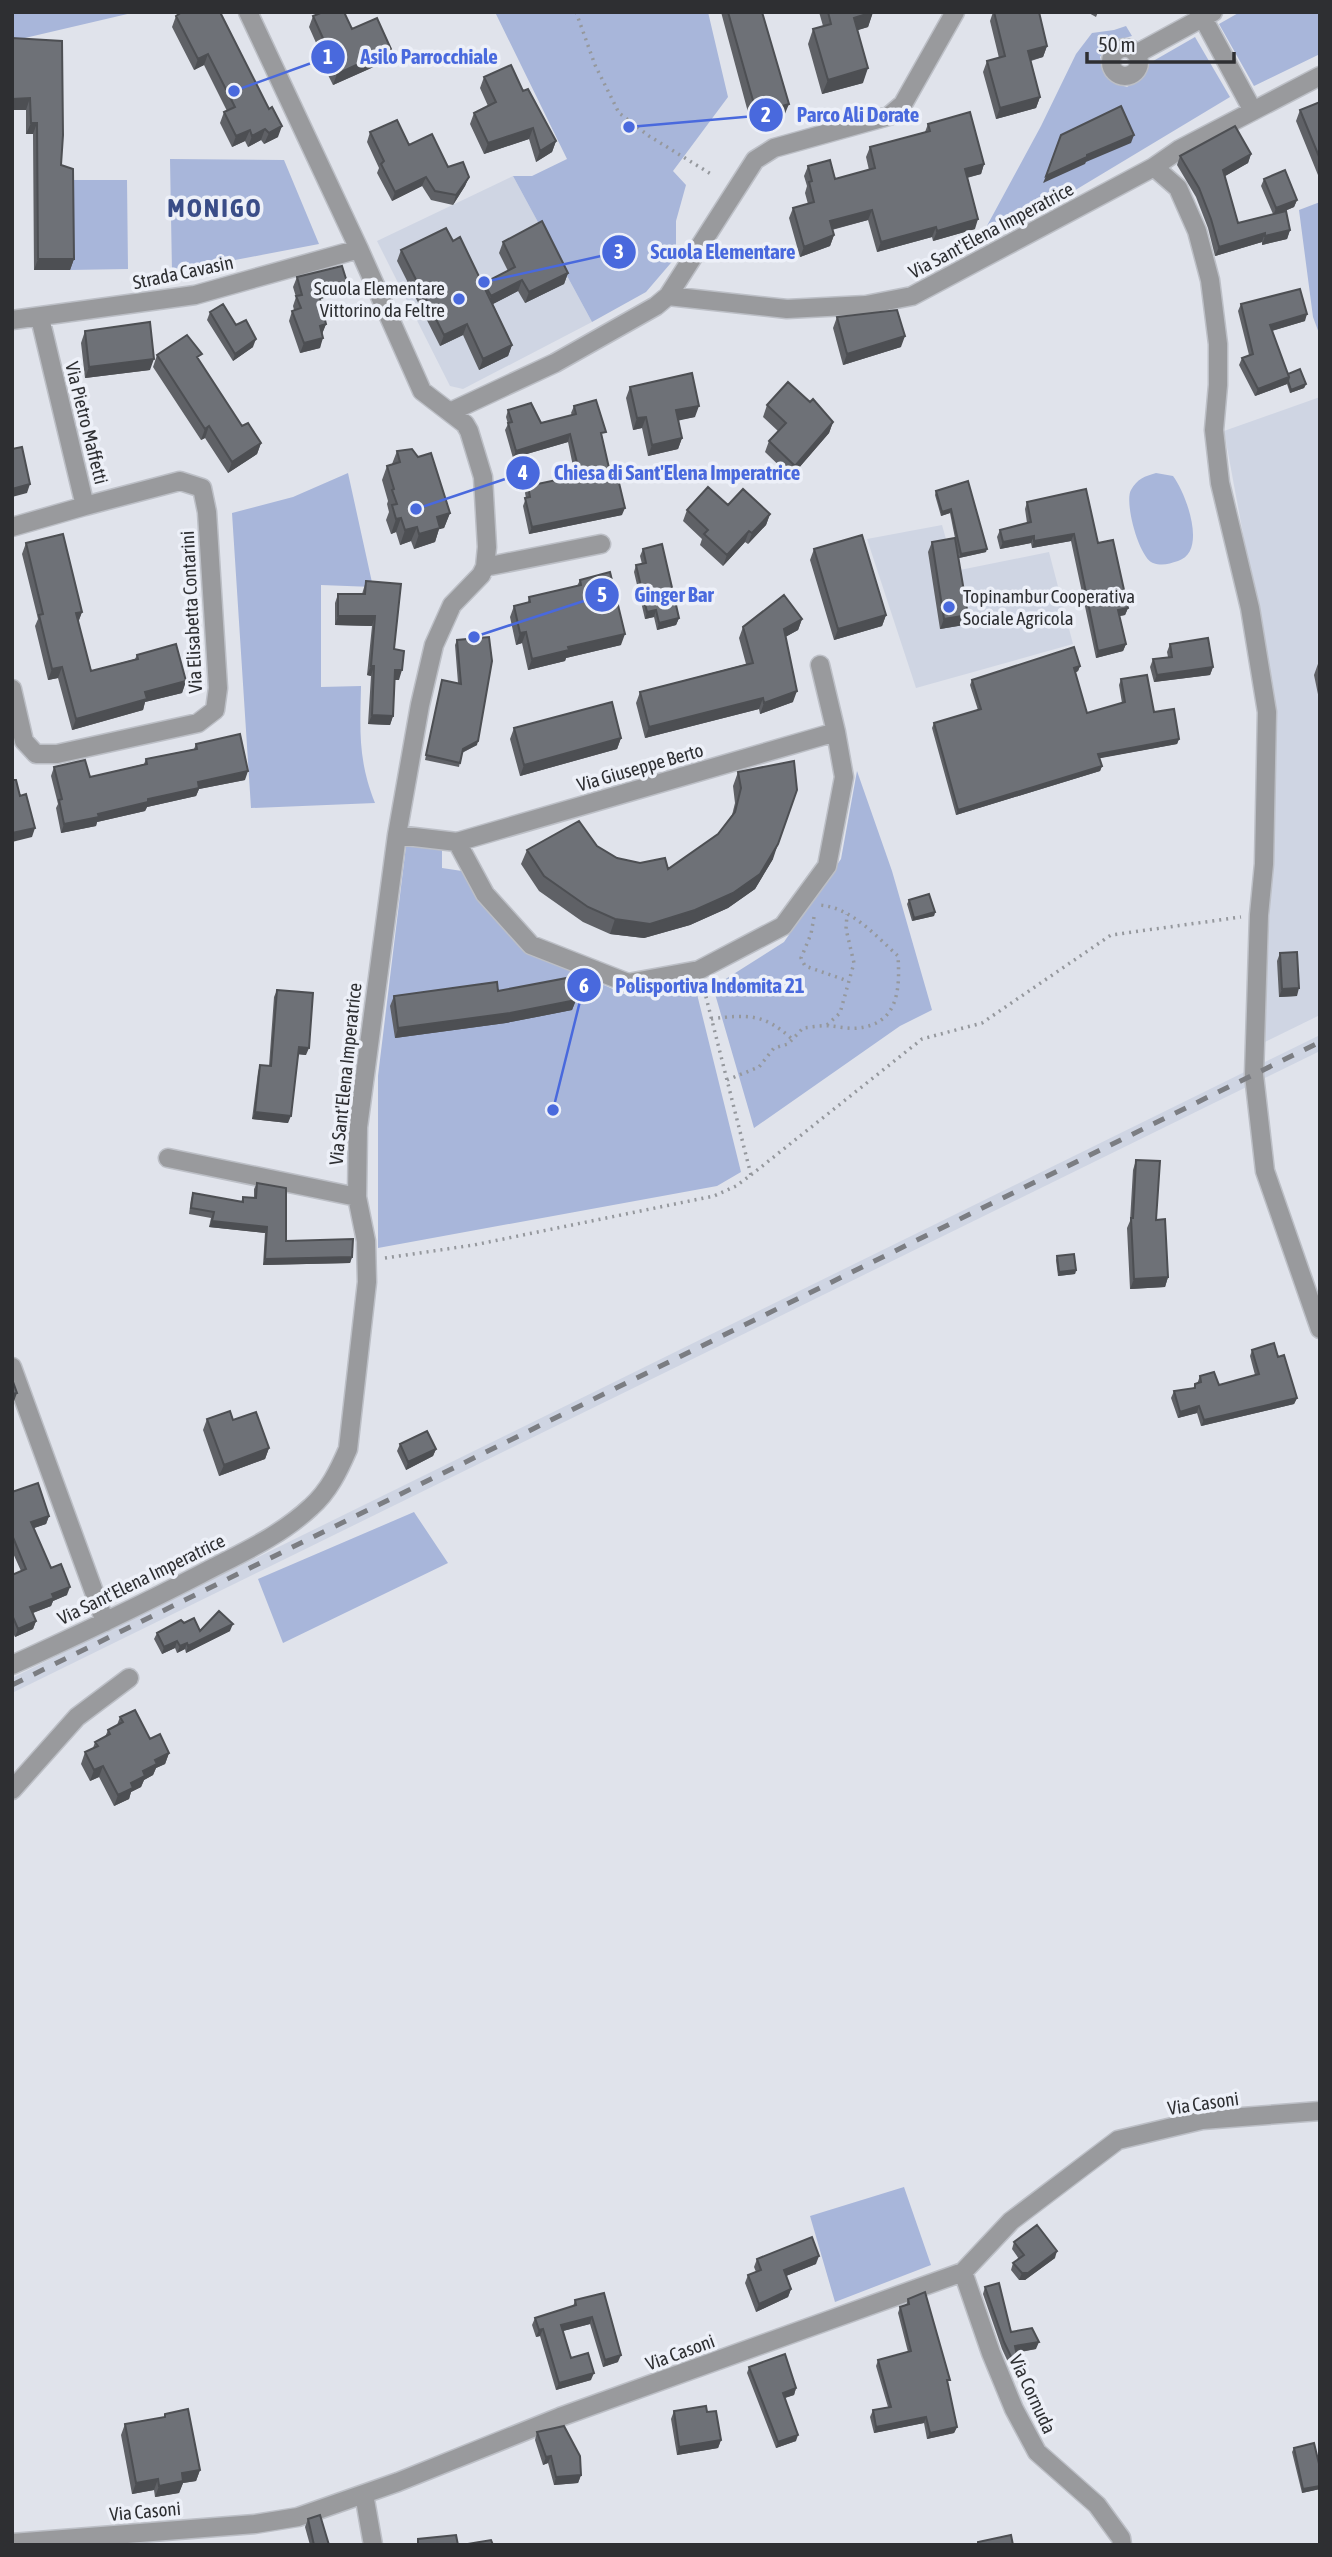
<svg xmlns="http://www.w3.org/2000/svg" width="1332" height="2557" viewBox="0 0 1332 2557" font-family="'Asap Condensed',sans-serif">
	<style>
		.built { fill: #cfd5e3 }
		.green { fill: #a8b6da }
		.lines { fill: none; stroke-linecap: round; stroke-linejoin: round }
		.minor-casing { stroke: #bcbfc6; stroke-width: 21 }
		.path { stroke: #95989d; stroke-width: 3.5; stroke-dasharray: 2 5; stroke-linecap: butt }
		.minor { stroke: #999a9d; stroke-width: 18 }
		.rail { stroke: #7b7d82; stroke-width: 5; stroke-dasharray: 12 12; stroke-linecap: butt }
		.wall { fill: #5f6166 }
		.shaded-wall { fill: #4d4f53 }
		.building { fill: #6e7177; stroke: #4d4f53; stroke-width: 2 }
		.poi-dot { fill: #4969dd; stroke: #edf0f8; stroke-width: 2.5 }
		.labels { text-anchor: middle; stroke-width: 7; stroke-linejoin: round; paint-order: stroke }
		.street-label { font-size: 19px; fill: #2e2f32; stroke: #edf0f8 }
		.poi-label { font-size: 19px; fill: #2e2f32; stroke: #edf0f8; text-anchor: end }
		.district-label { font-size: 26px; font-weight: bold; letter-spacing: 2px; fill: #3a4d88; stroke: #edf0f8 }
		.leader { fill: none; stroke: #4969dd; stroke-width: 2.5 }
		.callout-dot { fill: #4969dd; stroke: #edf0f8; stroke-width: 2.5 }
		.mark-label { font-size: 21px; text-anchor: middle; font-weight: bold; fill: #fff }
		.callout-label { font-size: 21px; text-anchor: middle; font-weight: bold; fill: #4969dd; stroke: #edf0f8; stroke-width: 7; stroke-linejoin: round; paint-order: stroke }
	</style>
	<rect width="100%" height="100%" fill="#e0e3eb"/>
	<path class="built" d="M 513,176 L 592,322 L 463,389 L 450,386 L 377,241 Z
		M 1320,397 L 1320,1015 L 1265,1042 L 1275,755 L 1253,588 L 1224,431 Z
		M 942,525 L 955,571 L 1049,552 L 1073,644 L 916,688 L 867,539 Z
		M 1320,1035 L 1320,1051 L 12,1693 L 12,1678 Z"/>
	<path class="green" d="M 12,12 L 136,12 L 12,41 Z
		M 495,12 L 708,12 L 728,97 L 673,171 L 686,185 L 676,221 L 676,257 L 646,292 L 592,322 L 513,176 L 532,176 L 567,159 Z
		M 1240,12 L 1320,12 L 1320,54 L 1254,86 L 1219,24 Z
		M 1126,26 L 1132,36 L 1110,42 L 1100,57 C 1105,75 1109,82 1127,87 L 1140,79 L 1148,64 L 1195,37 L 1230,97 L 1004,233 L 982,235 L 1041,126 L 1076,54 L 1092,33 L 1114,30 Z
		M 170,159 L 284,160 L 319,244 L 172,272 Z
		M 69,180 L 127,180 L 128,269 L 70,270 Z
		M 1320,202 L 1320,336 L 1313,317 L 1299,210 Z
		M 348,473 L 373,587 L 321,585 L 321,687 L 361,686 C 360,732 358,760 375,803 L 251,808 L 232,513 L 293,497 Z
		M 1156,473 L 1173,476 C 1186,493 1208,552 1178,561 C 1169,564 1162,566 1153,563 C 1139,558 1124,502 1131,490 C 1137,479 1145,476 1156,473 Z
		M 857,771 L 892,871 L 932,1010 L 900,1026 L 754,1128 L 713,987 L 784,942 L 841,859 Z
		M 406,846 L 442,847 L 442,868 L 462,871 L 478,900 L 528,951 L 624,994 L 695,986 L 741,1172 L 717,1186 L 378,1248 L 378,1076 Z
		M 414,1512 L 448,1563 L 283,1643 L 258,1579 Z
		M 904,2187 L 931,2265 L 835,2302 L 810,2216 Z"/>
	<g class="lines">
		<g class="minor-casing">
			<path id="minor" d="M 1203,18 L 1253,111
				M1111 62a14 14 0 1 1 28 0a14 14 0 1 1-28 0Z
				M 1136,54 L 1213,12
				M 1154,167 L 1178,188 L 1197,231 L 1210,280 L 1218,344 L 1218,385 L 1214,430 L 1220,483 L 1250,608 L 1267,712 L 1264,864 L 1259,915 L 1254,1075 L 1265,1171 L 1320,1329
				M 668,296 L 755,160 L 774,148 L 889,116 L 903,104 L 955,12
				M 12,320 L 195,295 L 359,249
				M 450,412 L 555,363 L 656,306 L 668,296 L 787,309 L 866,305 L 912,296 L 1154,167 L 1180,149 L 1320,76
				M 12,527 L 85,506 L 40,318
				M 485,567 L 601,544
				M 12,689 L 24,741 L 36,754 L 57,754 L 198,723 L 215,710 L 218,688 L 207,512 L 202,488 L 180,481 L 85,506
				M 397,835 L 457,842 L 836,732 L 820,665
				M 457,842 L 485,894 L 531,945 L 628,983 L 699,970 L 783,926 L 827,866 L 844,777 L 836,732
				M 168,1158 L 357,1197
				M 12,1367 L 105,1622
				M 12,1665 C 76,1636 139,1606 201,1574 C 239,1554 279,1537 311,1507 C 329,1491 339,1470 348,1449 L 367,1282 L 366,1241 L 357,1197 L 358,1127 L 397,835 L 420,705 L 434,645 L 452,605 L 481,575 L 485,567 L 487,547 L 483,477 L 469,431 L 465,424 L 422,391 L 359,249 L 248,12
				M 12,1790 L 77,1717 L 129,1678
				M 963,2272 L 991,2353 L 1014,2409 L 1037,2452 L 1097,2505 L 1121,2538 L 1122,2545
				M 364,2494 L 373,2545
				M 12,2543 L 255,2524 L 298,2517 L 398,2482 L 560,2417 L 963,2272 L 1011,2221 L 1118,2140 L 1202,2120 L 1320,2111"/>
		</g>
		<path class="path" d="M 576,12 L 595,65 L 619,113 L 649,136 L 711,174
			M 814,917 L 811,934 L 801,958 L 805,966 L 848,981
			M 711,1019 C 749,1014 764,1014 792,1039
			M 827,1025 L 840,1013 L 854,963 L 846,929 L 847,914
			M 727,1080 L 759,1067 L 774,1048 L 788,1044 L 803,1028 C 812,1027 822,1025 831,1026 C 840,1027 850,1029 858,1028 C 899,1024 900,988 898,956 C 876,936 852,908 820,905
			M 751,1175 L 922,1039 L 982,1023 L 1111,935 L 1241,917
			M 385,1258 L 474,1245 L 714,1196 L 736,1186 L 751,1175 L 703,985"/>
		<use href="#minor" class="minor"/>
		<path class="rail" d="M 12,1685 L 1320,1042"/>
	</g>
	<path class="wall" d="M 181,12 L 220,12 L 278,137 L 264,144 L 261,140 L 248,147 L 245,141 L 232,147 L 220,123 L 224,112 L 227,111 L 204,65 L 194,70 L 172,27 L 176,16 Z
		M 721,12 L 762,12 L 784,116 L 755,124 L 753,115 L 749,116 Z
		M 819,12 L 873,12 L 868,27 L 857,30 L 863,83 L 822,94 L 808,44 L 813,29 L 823,26 Z
		M 993,12 L 1039,12 L 1047,46 L 1043,57 L 1031,61 L 1040,97 L 1036,108 L 996,119 L 983,72 L 987,61 L 999,58 L 990,21 Z
		M 1087,12 L 1098,12 L 1096,17 Z
		M 313,16 L 352,29 L 391,49 L 387,61 L 333,85 L 319,57 L 321,54 L 309,27 Z
		M 12,38 L 61,165 L 74,259 L 70,270 L 34,270 L 33,134 L 26,134 L 26,110 L 12,110 Z
		M 484,77 L 523,91 L 556,141 L 552,152 L 536,162 L 529,139 L 484,154 L 470,124 L 474,113 L 488,106 L 480,88 Z
		M 1320,102 L 1320,180 L 1296,121 L 1300,110 Z
		M 928,124 L 984,164 L 981,174 L 967,178 L 975,229 L 933,241 L 932,237 L 877,252 L 868,220 L 832,230 L 834,235 L 830,246 L 800,257 L 789,218 L 793,208 L 808,204 L 805,193 L 807,186 L 804,176 L 808,166 L 835,179 L 869,170 L 866,157 L 870,147 L 925,132 Z
		M 370,132 L 409,145 L 448,167 L 469,177 L 465,186 L 453,205 L 431,200 L 422,186 L 392,201 L 377,173 L 379,168 L 367,142 Z
		M 1251,154 L 1248,163 L 1225,176 L 1238,223 L 1273,214 L 1261,186 L 1264,179 L 1297,200 L 1294,207 L 1282,212 L 1290,230 L 1287,239 L 1262,245 L 1262,242 L 1215,256 L 1208,228 L 1196,197 L 1177,165 L 1180,156 Z
		M 453,241 L 484,285 L 484,283 L 508,271 L 499,253 L 503,242 L 568,273 L 564,284 L 525,303 L 518,291 L 493,304 L 512,345 L 508,356 L 479,370 L 463,335 L 440,346 L 397,261 L 401,250 Z
		M 297,277 L 347,282 L 344,292 L 320,299 L 326,324 L 322,334 L 320,348 L 300,353 L 289,321 L 292,311 L 294,310 L 293,306 L 296,297 L 293,287 Z
		M 1241,304 L 1305,321 L 1272,331 L 1288,374 L 1306,384 L 1304,388 L 1290,393 L 1287,384 L 1255,396 L 1239,365 L 1242,358 L 1249,355 L 1238,311 Z
		M 210,312 L 236,325 L 253,347 L 233,361 L 207,320 Z
		M 837,317 L 901,347 L 843,365 L 833,328 Z
		M 85,331 L 150,370 L 85,378 L 81,343 Z
		M 157,355 L 199,361 L 242,426 L 261,443 L 257,454 L 228,473 L 205,438 L 201,440 L 153,367 Z
		M 630,387 L 695,417 L 678,420 L 682,438 L 678,449 L 648,456 L 642,428 L 633,430 L 626,398 Z
		M 767,405 L 833,422 L 829,433 L 791,477 L 765,452 L 769,441 L 778,431 L 763,417 Z
		M 574,406 L 603,439 L 602,440 L 609,468 L 622,515 L 529,534 L 523,506 L 526,498 L 525,493 L 528,486 L 575,476 L 568,442 L 513,458 L 505,430 L 508,424 L 506,417 L 508,410 L 541,423 L 572,415 L 571,413 Z
		M 397,451 L 450,513 L 444,528 L 439,529 L 435,542 L 414,549 L 411,541 L 400,545 L 396,532 L 391,534 L 386,520 L 389,512 L 387,504 L 388,501 L 382,480 L 387,466 L 392,464 Z
		M 936,491 L 986,552 L 959,558 L 950,513 L 941,516 L 935,495 Z
		M 1027,502 L 1098,543 L 1128,608 L 1125,615 L 1119,616 L 1126,644 L 1123,651 L 1096,658 L 1071,541 L 1032,548 L 1031,543 L 1000,549 L 997,537 L 1000,530 L 1027,523 L 1025,509 Z
		M 728,505 L 770,514 L 766,525 L 748,544 L 745,542 L 723,566 L 700,545 L 702,539 L 683,521 L 687,510 Z
		M 932,542 L 964,625 L 940,629 L 928,552 Z
		M 26,543 L 82,612 L 78,622 L 91,671 L 135,659 L 137,655 L 186,681 L 182,693 L 145,702 L 143,710 L 72,730 L 58,678 L 48,680 L 35,626 L 38,619 L 22,554 Z
		M 643,549 L 679,618 L 676,625 L 657,630 L 654,617 L 645,619 L 634,572 L 636,565 L 642,564 L 640,556 Z
		M 814,549 L 886,615 L 882,626 L 834,640 L 810,560 Z
		M 580,580 L 621,645 L 566,658 L 565,661 L 528,670 L 522,643 L 516,645 L 510,617 L 514,606 L 528,602 L 529,597 L 577,586 Z
		M 366,581 L 394,649 L 399,680 L 395,680 L 393,716 L 390,725 L 368,724 L 371,676 L 367,675 L 372,626 L 335,625 L 335,603 L 338,594 L 362,594 Z
		M 802,619 L 798,630 L 785,637 L 793,702 L 760,714 L 759,709 L 645,738 L 636,703 L 640,692 L 746,664 L 739,638 L 743,627 Z
		M 457,640 L 477,745 L 462,753 L 459,767 L 425,760 L 442,680 L 458,683 L 455,645 Z
		M 1170,644 L 1213,667 L 1210,675 L 1154,682 L 1150,667 L 1153,659 L 1168,657 L 1167,652 Z
		M 1319,661 L 1320,661 L 1320,704 L 1314,675 Z
		M 1080,666 L 1078,671 L 1075,673 L 1087,713 L 1122,703 L 1119,685 L 1121,679 L 1179,739 L 1177,744 L 1099,758 L 1102,766 L 1100,771 L 956,815 L 932,728 L 934,723 L 978,710 L 970,685 L 972,680 Z
		M 514,728 L 621,738 L 617,749 L 520,776 L 510,739 Z
		M 196,744 L 245,780 L 199,789 L 196,796 L 147,807 L 145,811 L 97,822 L 96,826 L 61,833 L 56,808 L 58,804 L 51,776 L 54,767 L 90,777 L 144,764 L 146,759 L 194,749 Z
		M 738,772 L 773,859 L 755,889 L 728,908 L 690,925 L 644,938 L 610,934 L 583,922 L 539,891 L 521,864 L 527,850 L 597,846 L 617,858 L 668,869 L 718,834 L 732,815 L 735,803 L 733,786 Z
		M 909,900 L 935,912 L 934,916 L 912,921 L 907,904 Z
		M 1280,953 L 1297,996 L 1279,997 L 1277,961 Z
		M 277,990 L 306,1055 L 298,1054 L 288,1123 L 252,1119 L 258,1072 L 260,1065 L 269,1066 L 274,997 Z
		M 498,991 L 576,1000 L 572,1010 L 506,1023 L 395,1038 L 390,1006 L 394,996 Z
		M 1136,1160 L 1168,1277 L 1165,1287 L 1130,1289 L 1127,1228 L 1130,1221 L 1133,1170 Z
		M 257,1183 L 286,1241 L 352,1257 L 350,1263 L 263,1265 L 265,1233 L 209,1227 L 211,1218 L 189,1214 L 191,1199 L 193,1193 L 241,1202 L 243,1197 L 254,1197 L 254,1189 Z
		M 1057,1256 L 1076,1270 L 1075,1274 L 1058,1276 L 1056,1260 Z
		M 1252,1350 L 1278,1357 L 1297,1398 L 1294,1404 L 1201,1426 L 1197,1413 L 1178,1418 L 1171,1398 L 1174,1391 L 1193,1389 L 1195,1384 L 1197,1384 L 1200,1376 L 1219,1385 L 1255,1375 L 1250,1356 Z
		M 207,1419 L 233,1420 L 269,1448 L 265,1459 L 219,1476 L 203,1430 Z
		M 400,1444 L 436,1449 L 433,1456 L 406,1470 L 397,1451 Z
		M 12,1492 L 49,1516 L 46,1524 L 34,1528 L 51,1568 L 67,1595 L 53,1601 L 51,1606 L 33,1613 L 36,1621 L 33,1629 L 15,1637 L 12,1631 L 12,1575 L 21,1571 L 12,1551 Z
		M 184,1623 L 200,1631 L 230,1631 L 186,1653 L 185,1649 L 177,1653 L 175,1648 L 162,1654 L 154,1639 L 157,1633 Z
		M 120,1717 L 169,1753 L 165,1764 L 156,1768 L 153,1775 L 144,1780 L 141,1787 L 131,1792 L 129,1799 L 114,1806 L 99,1777 L 90,1781 L 81,1764 L 85,1752 L 93,1748 L 95,1742 L 105,1737 L 108,1730 L 117,1725 Z
		M 1014,2242 L 1055,2258 L 1025,2280 L 1019,2280 L 1011,2270 L 1013,2263 L 1019,2259 L 1012,2249 Z
		M 757,2259 L 816,2264 L 786,2276 L 791,2289 L 788,2297 L 756,2312 L 745,2283 L 748,2275 L 756,2272 L 754,2267 Z
		M 985,2287 L 1011,2332 L 1036,2349 L 1016,2353 L 1019,2366 L 1017,2374 L 1014,2375 L 1002,2349 L 983,2294 Z
		M 604,2293 L 618,2362 L 603,2367 L 590,2324 L 563,2331 L 571,2358 L 591,2380 L 556,2390 L 540,2336 L 536,2337 L 532,2325 L 535,2318 L 573,2307 L 575,2300 Z
		M 908,2299 L 948,2385 L 957,2427 L 954,2433 L 927,2439 L 924,2423 L 874,2433 L 870,2417 L 873,2410 L 888,2407 L 876,2366 L 878,2360 L 908,2352 L 898,2313 L 900,2307 L 906,2306 Z
		M 749,2367 L 796,2388 L 794,2395 L 785,2398 L 796,2441 L 776,2448 L 747,2373 Z
		M 674,2411 L 707,2412 L 721,2440 L 718,2448 L 677,2455 L 671,2419 Z
		M 165,2414 L 200,2470 L 196,2481 L 183,2483 L 179,2493 L 155,2497 L 154,2490 L 132,2494 L 121,2435 L 125,2424 L 164,2417 Z
		M 537,2432 L 581,2475 L 578,2483 L 554,2485 L 548,2463 L 543,2465 L 535,2440 Z
		M 1294,2448 L 1320,2468 L 1320,2489 L 1302,2493 L 1292,2452 Z
		M 308,2519 L 329,2545 L 310,2545 L 305,2527 Z"/>
	<path class="shaded-wall" d="M 873,12 L 868,27 L 849,33 L 854,18 Z
		M 1047,46 L 1043,57 L 1024,62 L 1028,51 Z
		M 391,49 L 387,61 L 333,85 L 337,74 Z
		M 208,54 L 204,65 L 194,70 L 198,59 Z
		M 868,68 L 863,83 L 822,94 L 828,80 Z
		M 1040,97 L 1036,108 L 996,119 L 1000,108 Z
		M 30,98 L 26,110 L 12,110 L 12,99 Z
		M 754,104 L 757,104 L 753,115 L 749,116 Z
		M 789,104 L 784,116 L 755,124 L 759,113 Z
		M 31,123 L 37,123 L 33,134 L 26,134 Z
		M 282,126 L 278,137 L 264,144 L 269,133 Z
		M 533,128 L 529,139 L 484,154 L 488,143 Z
		M 265,129 L 261,140 L 248,147 L 252,136 Z
		M 250,130 L 245,141 L 232,147 L 236,136 Z
		M 1134,135 L 1131,143 L 1086,162 L 1085,164 L 1043,183 L 1046,176 L 1087,155 Z
		M 556,141 L 552,152 L 536,162 L 540,151 Z
		M 1251,154 L 1248,163 L 1220,179 L 1223,170 Z
		M 984,164 L 981,174 L 961,179 L 965,169 Z
		M 426,177 L 422,186 L 392,201 L 395,192 Z
		M 469,177 L 465,186 L 453,205 L 456,195 Z
		M 1297,200 L 1294,207 L 1273,216 L 1276,208 Z
		M 872,210 L 868,220 L 826,231 L 830,221 Z
		M 978,219 L 975,229 L 933,241 L 937,231 Z
		M 936,227 L 932,237 L 877,252 L 881,242 Z
		M 1290,230 L 1287,239 L 1262,245 L 1265,236 Z
		M 1265,233 L 1262,242 L 1215,256 L 1219,247 Z
		M 834,235 L 830,246 L 800,257 L 804,247 Z
		M 38,259 L 74,259 L 70,270 L 34,270 Z
		M 568,273 L 564,284 L 525,303 L 529,292 Z
		M 522,280 L 518,291 L 487,307 L 491,296 Z
		M 347,282 L 344,292 L 314,301 L 318,291 Z
		M 1307,314 L 1305,321 L 1267,332 L 1270,325 Z
		M 326,324 L 322,334 L 320,326 Z
		M 467,324 L 463,335 L 440,346 L 444,335 Z
		M 905,336 L 901,347 L 843,365 L 847,354 Z
		M 323,338 L 320,348 L 300,353 L 304,343 Z
		M 256,339 L 253,347 L 233,361 L 235,354 Z
		M 512,345 L 508,356 L 479,370 L 483,359 Z
		M 154,359 L 150,370 L 85,378 L 89,367 Z
		M 1289,377 L 1287,384 L 1255,396 L 1258,389 Z
		M 1306,384 L 1304,388 L 1290,393 L 1291,390 Z
		M 699,406 L 695,417 L 672,422 L 676,410 Z
		M 646,417 L 642,428 L 633,430 L 637,418 Z
		M 833,422 L 829,433 L 791,477 L 795,466 Z
		M 209,426 L 205,438 L 201,440 L 205,429 Z
		M 570,434 L 568,442 L 513,458 L 516,451 Z
		M 682,438 L 678,449 L 648,456 L 652,445 Z
		M 261,443 L 257,454 L 228,473 L 232,462 Z
		M 30,484 L 27,493 L 12,497 L 12,489 Z
		M 625,508 L 622,515 L 529,534 L 532,527 Z
		M 951,509 L 950,513 L 941,516 L 942,512 Z
		M 450,513 L 444,528 L 439,529 L 435,542 L 414,549 L 419,534 L 437,517 Z
		M 770,514 L 766,525 L 748,544 L 752,533 Z
		M 401,518 L 396,532 L 391,534 L 396,519 Z
		M 417,527 L 411,541 L 400,545 L 405,530 Z
		M 749,531 L 745,542 L 723,566 L 727,555 Z
		M 1074,534 L 1071,541 L 1032,548 L 1034,541 Z
		M 1034,536 L 1031,543 L 1000,549 L 1003,542 Z
		M 987,549 L 986,552 L 959,558 L 961,554 Z
		M 1128,608 L 1125,615 L 1115,617 L 1118,610 Z
		M 656,610 L 654,617 L 645,619 L 647,612 Z
		M 82,612 L 78,623 L 76,613 Z
		M 886,615 L 882,626 L 834,640 L 838,629 Z
		M 968,615 L 964,625 L 940,629 L 944,619 Z
		M 338,616 L 375,616 L 372,626 L 335,625 Z
		M 679,618 L 676,625 L 657,630 L 659,623 Z
		M 802,619 L 798,630 L 780,640 L 784,629 Z
		M 526,632 L 522,643 L 516,645 L 520,633 Z
		M 625,634 L 621,645 L 566,658 L 565,661 L 528,670 L 532,659 L 568,647 Z
		M 1126,644 L 1123,651 L 1096,658 L 1098,651 Z
		M 371,666 L 374,666 L 371,676 L 367,675 Z
		M 1080,666 L 1078,671 L 1072,674 L 1074,668 Z
		M 62,667 L 58,678 L 48,680 L 52,669 Z
		M 1213,667 L 1210,675 L 1154,682 L 1157,675 Z
		M 395,670 L 402,670 L 399,680 L 392,680 Z
		M 186,681 L 182,693 L 145,702 L 143,710 L 72,730 L 76,719 L 145,692 Z
		M 797,691 L 793,702 L 760,714 L 764,703 Z
		M 763,698 L 759,709 L 645,738 L 649,727 Z
		M 372,715 L 393,716 L 390,725 L 368,724 Z
		M 621,738 L 617,749 L 520,776 L 524,765 Z
		M 1179,739 L 1177,744 L 1096,759 L 1098,754 Z
		M 478,741 L 477,745 L 461,753 L 463,749 Z
		M 1102,766 L 1100,771 L 956,815 L 958,810 Z
		M 248,771 L 245,780 L 199,789 L 196,796 L 147,807 L 145,811 L 97,822 L 96,826 L 61,833 L 64,824 L 198,782 Z
		M 35,828 L 32,837 L 12,842 L 12,833 Z
		M 778,844 L 773,859 L 755,889 L 728,908 L 690,925 L 644,938 L 610,934 L 615,919 Z
		M 935,912 L 934,916 L 912,921 L 914,918 Z
		M 1299,988 L 1297,996 L 1279,997 L 1282,989 Z
		M 576,1000 L 572,1010 L 506,1023 L 395,1038 L 398,1028 Z
		M 299,1047 L 309,1048 L 306,1055 L 296,1054 Z
		M 255,1112 L 291,1116 L 288,1123 L 252,1119 Z
		M 212,1221 L 267,1227 L 265,1233 L 209,1227 Z
		M 352,1257 L 350,1263 L 263,1265 L 265,1259 Z
		M 1076,1270 L 1075,1274 L 1058,1276 L 1059,1272 Z
		M 1168,1277 L 1165,1287 L 1130,1289 L 1134,1279 Z
		M 17,1393 L 13,1404 L 12,1404 L 12,1394 Z
		M 1297,1398 L 1294,1404 L 1201,1426 L 1204,1420 Z
		M 1199,1406 L 1197,1413 L 1178,1418 L 1180,1412 Z
		M 269,1448 L 265,1459 L 219,1476 L 224,1465 Z
		M 436,1449 L 433,1456 L 406,1470 L 408,1462 Z
		M 49,1516 L 46,1524 L 28,1530 L 31,1522 Z
		M 70,1587 L 67,1595 L 53,1601 L 51,1606 L 27,1615 L 30,1607 L 52,1594 Z
		M 36,1621 L 33,1629 L 15,1637 L 18,1629 Z
		M 233,1624 L 230,1631 L 186,1653 L 188,1646 Z
		M 177,1641 L 175,1648 L 162,1654 L 164,1647 Z
		M 187,1643 L 185,1649 L 177,1653 L 180,1646 Z
		M 169,1753 L 165,1764 L 156,1768 L 153,1775 L 144,1780 L 141,1787 L 131,1792 L 129,1799 L 114,1806 L 118,1795 L 155,1760 Z
		M 103,1766 L 99,1777 L 90,1781 L 94,1770 Z
		M 1057,2251 L 1055,2258 L 1025,2280 L 1019,2280 L 1022,2273 Z
		M 819,2256 L 816,2264 L 781,2278 L 784,2270 Z
		M 791,2289 L 788,2297 L 756,2312 L 759,2304 Z
		M 592,2317 L 590,2324 L 559,2332 L 561,2325 Z
		M 543,2329 L 540,2336 L 536,2337 L 539,2330 Z
		M 1039,2342 L 1036,2349 L 1012,2353 L 1015,2346 Z
		M 621,2355 L 618,2362 L 603,2367 L 605,2360 Z
		M 1019,2366 L 1017,2374 L 1014,2375 L 1016,2367 Z
		M 594,2373 L 591,2380 L 556,2390 L 559,2383 Z
		M 796,2388 L 794,2395 L 781,2399 L 783,2393 Z
		M 926,2417 L 924,2423 L 874,2433 L 876,2427 Z
		M 957,2427 L 954,2433 L 927,2439 L 930,2433 Z
		M 798,2435 L 796,2441 L 776,2448 L 778,2442 Z
		M 721,2440 L 718,2448 L 677,2455 L 679,2447 Z
		M 551,2456 L 548,2463 L 543,2465 L 546,2457 Z
		M 200,2470 L 196,2481 L 183,2483 L 179,2493 L 155,2497 L 159,2486 L 182,2473 Z
		M 581,2475 L 578,2483 L 554,2485 L 556,2477 Z
		M 158,2479 L 154,2490 L 132,2494 L 136,2483 Z
		M 1320,2486 L 1320,2489 L 1302,2493 L 1303,2489 Z"/>
	<path class="building" d="M 182,12 L 220,12 L 269,109 L 272,107 L 282,126 L 269,133 L 265,129 L 252,136 L 250,130 L 236,136 L 224,112 L 235,107 L 208,54 L 198,59 L 176,16 Z
		M 323,12 L 344,12 L 352,29 L 377,18 L 391,49 L 337,74 L 323,46 L 326,45 L 313,16 Z
		M 728,12 L 762,12 L 789,104 L 759,113 L 757,104 L 754,104 Z
		M 828,12 L 873,12 L 854,18 L 868,68 L 828,80 L 813,29 L 831,24 Z
		M 994,12 L 1039,12 L 1047,46 L 1028,51 L 1040,97 L 1000,108 L 987,61 L 1005,56 Z
		M 12,38 L 62,41 L 63,135 L 61,165 L 73,169 L 74,259 L 38,259 L 37,123 L 31,123 L 30,98 L 12,99 Z
		M 511,65 L 523,91 L 528,89 L 556,141 L 540,151 L 533,128 L 488,143 L 474,113 L 496,102 L 484,77 Z
		M 1320,102 L 1320,159 L 1300,110 Z
		M 1121,106 L 1134,135 L 1087,155 L 1087,157 L 1046,176 L 1061,135 Z
		M 970,112 L 984,164 L 965,169 L 978,219 L 937,231 L 936,227 L 881,242 L 872,210 L 830,221 L 834,235 L 804,247 L 793,208 L 814,202 L 809,182 L 812,181 L 808,166 L 830,160 L 835,179 L 875,168 L 870,147 L 930,131 L 928,124 Z
		M 397,120 L 409,145 L 432,134 L 448,167 L 463,162 L 469,177 L 456,195 L 435,191 L 426,177 L 395,192 L 381,164 L 384,161 L 370,132 Z
		M 1235,126 L 1251,154 L 1223,170 L 1238,223 L 1286,211 L 1290,230 L 1265,236 L 1265,233 L 1219,247 L 1211,219 L 1199,188 L 1180,156 Z
		M 1285,170 L 1297,200 L 1276,208 L 1264,179 Z
		M 542,221 L 568,273 L 529,292 L 522,280 L 491,296 L 484,283 L 515,267 L 503,242 Z
		M 446,228 L 453,241 L 460,237 L 512,345 L 483,359 L 467,324 L 444,335 L 401,250 Z
		M 342,266 L 347,282 L 318,291 L 326,324 L 320,326 L 323,338 L 304,343 L 292,311 L 301,308 L 296,296 L 302,295 L 297,277 Z
		M 1300,289 L 1307,314 L 1270,325 L 1289,377 L 1258,389 L 1242,358 L 1253,354 L 1241,304 Z
		M 223,304 L 236,325 L 246,320 L 256,339 L 235,354 L 210,312 Z
		M 897,310 L 905,336 L 847,354 L 837,317 Z
		M 150,322 L 154,359 L 89,367 L 85,331 Z
		M 187,335 L 202,354 L 197,357 L 242,426 L 248,423 L 261,443 L 232,462 L 209,426 L 205,429 L 157,355 Z
		M 1300,369 L 1306,384 L 1291,390 L 1288,381 L 1289,377 L 1288,374 Z
		M 692,373 L 699,406 L 676,410 L 682,438 L 652,445 L 646,417 L 637,418 L 630,387 Z
		M 788,382 L 810,402 L 813,399 L 833,422 L 795,466 L 769,441 L 786,423 L 767,405 Z
		M 596,400 L 606,432 L 601,433 L 609,468 L 615,466 L 625,508 L 532,527 L 525,498 L 530,497 L 528,486 L 580,475 L 570,434 L 516,451 L 508,423 L 512,422 L 508,410 L 531,403 L 541,423 L 576,414 L 574,406 Z
		M 22,447 L 30,484 L 12,489 L 12,449 Z
		M 412,449 L 418,457 L 431,453 L 450,513 L 437,517 L 440,528 L 419,534 L 417,527 L 405,530 L 401,518 L 396,519 L 392,505 L 397,504 L 392,490 L 394,489 L 387,466 L 400,462 L 397,451 Z
		M 968,481 L 987,549 L 961,554 L 951,509 L 942,512 L 936,491 Z
		M 708,487 L 728,505 L 743,489 L 770,514 L 752,533 L 749,531 L 727,555 L 704,534 L 708,530 L 687,510 Z
		M 1086,489 L 1098,543 L 1113,540 L 1128,608 L 1118,610 L 1126,644 L 1098,651 L 1074,534 L 1034,541 L 1034,536 L 1003,542 L 1000,530 L 1031,522 L 1027,502 Z
		M 63,534 L 82,612 L 76,613 L 91,671 L 138,659 L 137,655 L 176,644 L 186,681 L 145,692 L 147,699 L 76,719 L 62,667 L 52,669 L 39,615 L 43,614 L 26,543 Z
		M 862,535 L 886,615 L 838,629 L 814,549 Z
		M 955,538 L 968,615 L 944,619 L 932,542 Z
		M 662,544 L 679,618 L 659,623 L 656,610 L 647,612 L 636,565 L 646,563 L 643,549 Z
		M 610,572 L 625,634 L 568,647 L 569,650 L 532,659 L 526,632 L 520,633 L 514,606 L 530,602 L 529,597 L 581,585 L 580,580 Z
		M 366,581 L 401,584 L 394,649 L 404,651 L 402,670 L 395,670 L 393,716 L 372,715 L 374,666 L 371,666 L 375,616 L 338,616 L 338,594 L 365,594 Z
		M 784,595 L 802,619 L 784,629 L 797,691 L 764,703 L 763,698 L 649,727 L 640,692 L 753,663 L 743,627 Z
		M 489,637 L 492,661 L 478,741 L 463,749 L 460,763 L 426,755 L 442,680 L 461,684 L 457,640 Z
		M 1208,638 L 1213,667 L 1157,675 L 1153,659 L 1172,657 L 1170,644 Z
		M 1074,647 L 1080,666 L 1074,668 L 1087,713 L 1125,702 L 1121,679 L 1147,675 L 1154,712 L 1174,709 L 1179,739 L 1098,754 L 1102,766 L 958,810 L 934,723 L 981,709 L 972,680 Z
		M 612,702 L 621,738 L 524,765 L 514,728 Z
		M 240,734 L 248,771 L 198,782 L 199,788 L 148,799 L 148,802 L 98,814 L 99,817 L 64,824 L 59,800 L 62,799 L 54,767 L 85,760 L 90,777 L 147,764 L 146,759 L 197,749 L 196,744 Z
		M 794,761 L 797,790 L 778,844 L 760,874 L 733,893 L 695,910 L 650,924 L 615,919 L 588,907 L 544,876 L 527,850 L 579,821 L 597,846 L 617,858 L 640,863 L 665,858 L 668,869 L 718,834 L 735,812 L 741,788 L 738,772 Z
		M 12,780 L 16,780 L 20,796 L 26,794 L 35,828 L 12,833 Z
		M 929,894 L 935,912 L 914,918 L 909,900 Z
		M 1297,952 L 1299,988 L 1282,989 L 1280,953 Z
		M 572,977 L 576,1000 L 510,1013 L 398,1028 L 394,996 L 497,982 L 498,991 Z
		M 277,990 L 313,993 L 309,1048 L 299,1047 L 291,1116 L 255,1112 L 260,1065 L 271,1066 Z
		M 1136,1160 L 1160,1161 L 1156,1220 L 1165,1219 L 1168,1277 L 1134,1279 L 1131,1218 L 1133,1218 Z
		M 257,1183 L 286,1188 L 286,1241 L 353,1239 L 352,1257 L 265,1259 L 267,1227 L 212,1221 L 214,1212 L 191,1208 L 193,1193 L 243,1202 L 243,1197 L 256,1198 Z
		M 1074,1254 L 1076,1270 L 1059,1272 L 1057,1256 Z
		M 1274,1343 L 1278,1357 L 1284,1355 L 1297,1398 L 1204,1420 L 1199,1406 L 1180,1412 L 1174,1391 L 1195,1388 L 1195,1384 L 1201,1382 L 1200,1376 L 1214,1372 L 1219,1385 L 1259,1374 L 1252,1350 Z
		M 12,1379 L 17,1393 L 12,1394 Z
		M 230,1411 L 233,1420 L 256,1412 L 269,1448 L 224,1465 L 207,1419 Z
		M 427,1431 L 436,1449 L 408,1462 L 400,1444 Z
		M 38,1483 L 49,1516 L 31,1522 L 51,1568 L 61,1564 L 70,1587 L 52,1594 L 54,1598 L 30,1607 L 36,1621 L 18,1629 L 12,1615 L 12,1575 L 26,1569 L 12,1535 L 12,1492 Z
		M 219,1611 L 233,1624 L 188,1646 L 187,1643 L 180,1646 L 177,1641 L 164,1647 L 157,1633 L 181,1620 L 184,1623 L 194,1618 L 200,1631 Z
		M 135,1710 L 150,1739 L 160,1734 L 169,1753 L 155,1760 L 157,1764 L 143,1771 L 145,1776 L 131,1783 L 133,1788 L 118,1795 L 103,1766 L 94,1770 L 85,1752 L 98,1746 L 95,1742 L 110,1734 L 108,1730 L 123,1722 L 120,1717 Z
		M 1037,2225 L 1057,2251 L 1028,2273 L 1022,2273 L 1013,2263 L 1024,2255 L 1014,2242 Z
		M 812,2237 L 819,2256 L 784,2270 L 791,2289 L 759,2304 L 748,2275 L 761,2270 L 757,2259 Z
		M 999,2283 L 1011,2332 L 1032,2328 L 1039,2342 L 1015,2346 L 1019,2366 L 1016,2367 L 1004,2342 L 985,2287 Z
		M 925,2292 L 950,2380 L 947,2380 L 957,2427 L 930,2433 L 926,2417 L 876,2427 L 873,2410 L 891,2407 L 878,2360 L 911,2351 L 900,2307 L 909,2304 L 908,2299 Z
		M 604,2293 L 621,2355 L 605,2360 L 592,2317 L 561,2325 L 571,2358 L 588,2353 L 594,2373 L 559,2383 L 543,2329 L 539,2330 L 535,2318 L 576,2305 L 575,2300 Z
		M 785,2354 L 796,2388 L 783,2393 L 798,2435 L 778,2442 L 749,2367 Z
		M 706,2406 L 707,2412 L 716,2411 L 721,2440 L 679,2447 L 674,2411 Z
		M 188,2409 L 200,2470 L 182,2473 L 183,2481 L 159,2486 L 158,2479 L 136,2483 L 125,2424 L 165,2417 L 165,2414 Z
		M 564,2426 L 580,2456 L 581,2475 L 556,2477 L 551,2456 L 546,2457 L 537,2432 Z
		M 1314,2443 L 1320,2468 L 1320,2486 L 1303,2489 L 1294,2448 Z
		M 320,2515 L 329,2545 L 314,2545 L 308,2519 Z
		M 456,2535 L 458,2545 L 417,2545 L 418,2544 L 418,2539 Z
		M 1011,2535 L 1013,2545 L 978,2545 L 978,2542 Z
		M 491,2540 L 493,2545 L 462,2545 Z"/>
	<g class="poi-dot">
		<circle cx="459" cy="299" r="7"/>
		<circle cx="949" cy="607" r="7"/>
	</g>
	<g class="labels">
		<g class="street-label">
			<text transform="translate(991 230) rotate(-28)" y="7">Via Sant'Elena Imperatrice</text>
			<text transform="translate(183 272) rotate(-12)" y="7">Strada Cavasin</text>
			<text transform="translate(87 423) rotate(76)" y="7">Via Pietro Maffetti</text>
			<text transform="translate(191 612) rotate(-93)" y="7">Via Elisabetta Contarini</text>
			<text transform="translate(640 767) rotate(-16)" y="7">Via Giuseppe Berto</text>
			<text transform="translate(345 1074) rotate(-84)" y="7">Via Sant'Elena Imperatrice</text>
			<text transform="translate(141 1579) rotate(-26)" y="7">Via Sant'Elena Imperatrice</text>
			<text transform="translate(1203 2103) rotate(-8)" y="7">Via Casoni</text>
			<text transform="translate(680 2352) rotate(-20)" y="7">Via Casoni</text>
			<text transform="translate(1033 2394) rotate(65)" y="7">Via Cornuda</text>
			<text transform="translate(145 2511) rotate(-5)" y="7">Via Casoni</text>
		</g>
		<g class="poi-label">
			<text x="445" y="295">Scuola Elementare<tspan x="445" dy="22">Vittorino da Feltre</tspan></text>
			<text x="963" y="603" text-anchor="start">Topinambur Cooperativa<tspan x="963" dy="22">Sociale Agricola</tspan></text>
		</g>
		<g class="district-label">
			<text x="215" y="217">MONIGO</text>
		</g>
	</g>
	<path class="leader" d="M234 91L328 57M629 127L766 115M484 282L619 252M416 509L523 473M474 637L602 595M553 1110L584 985"/>
	<g class="callout-dot">
		<circle cx="234" cy="91" r="7"/>
		<circle cx="629" cy="127" r="7"/>
		<circle cx="484" cy="282" r="7"/>
		<circle cx="416" cy="509" r="7"/>
		<circle cx="474" cy="637" r="7"/>
		<circle cx="553" cy="1110" r="7"/>
		<circle cx="328" cy="57" r="18"/>
		<circle cx="766" cy="115" r="18"/>
		<circle cx="619" cy="252" r="18"/>
		<circle cx="523" cy="473" r="18"/>
		<circle cx="602" cy="595" r="18"/>
		<circle cx="584" cy="985" r="18"/>
	</g>
	<g class="mark-label">
		<text x="328" y="64">1</text>
		<text x="766" y="122">2</text>
		<text x="619" y="259">3</text>
		<text x="523" y="480">4</text>
		<text x="602" y="602">5</text>
		<text x="584" y="993">6</text>
	</g>
	<g class="callout-label">
		<text x="429" y="64">Asilo Parrocchiale</text>
		<text x="858" y="122">Parco Ali Dorate</text>
		<text x="723" y="259">Scuola Elementare</text>
		<text x="677" y="480">Chiesa di Sant'Elena Imperatrice</text>
		<text x="674" y="602">Ginger Bar</text>
		<text x="710" y="993">Polisportiva Indomita 21</text>
	</g>
	<rect width="1332" height="2557" fill="none" stroke="#2e2f32" stroke-width="28"/>
	<path d="M1087 52v10h147v-10" fill="none" stroke="#2e2f32" stroke-width="3.5"/>
	<text x="1098" y="52" font-size="21" fill="#2e2f32" stroke="#edf0f8" stroke-width="5" paint-order="stroke">50 m</text>
</svg>
